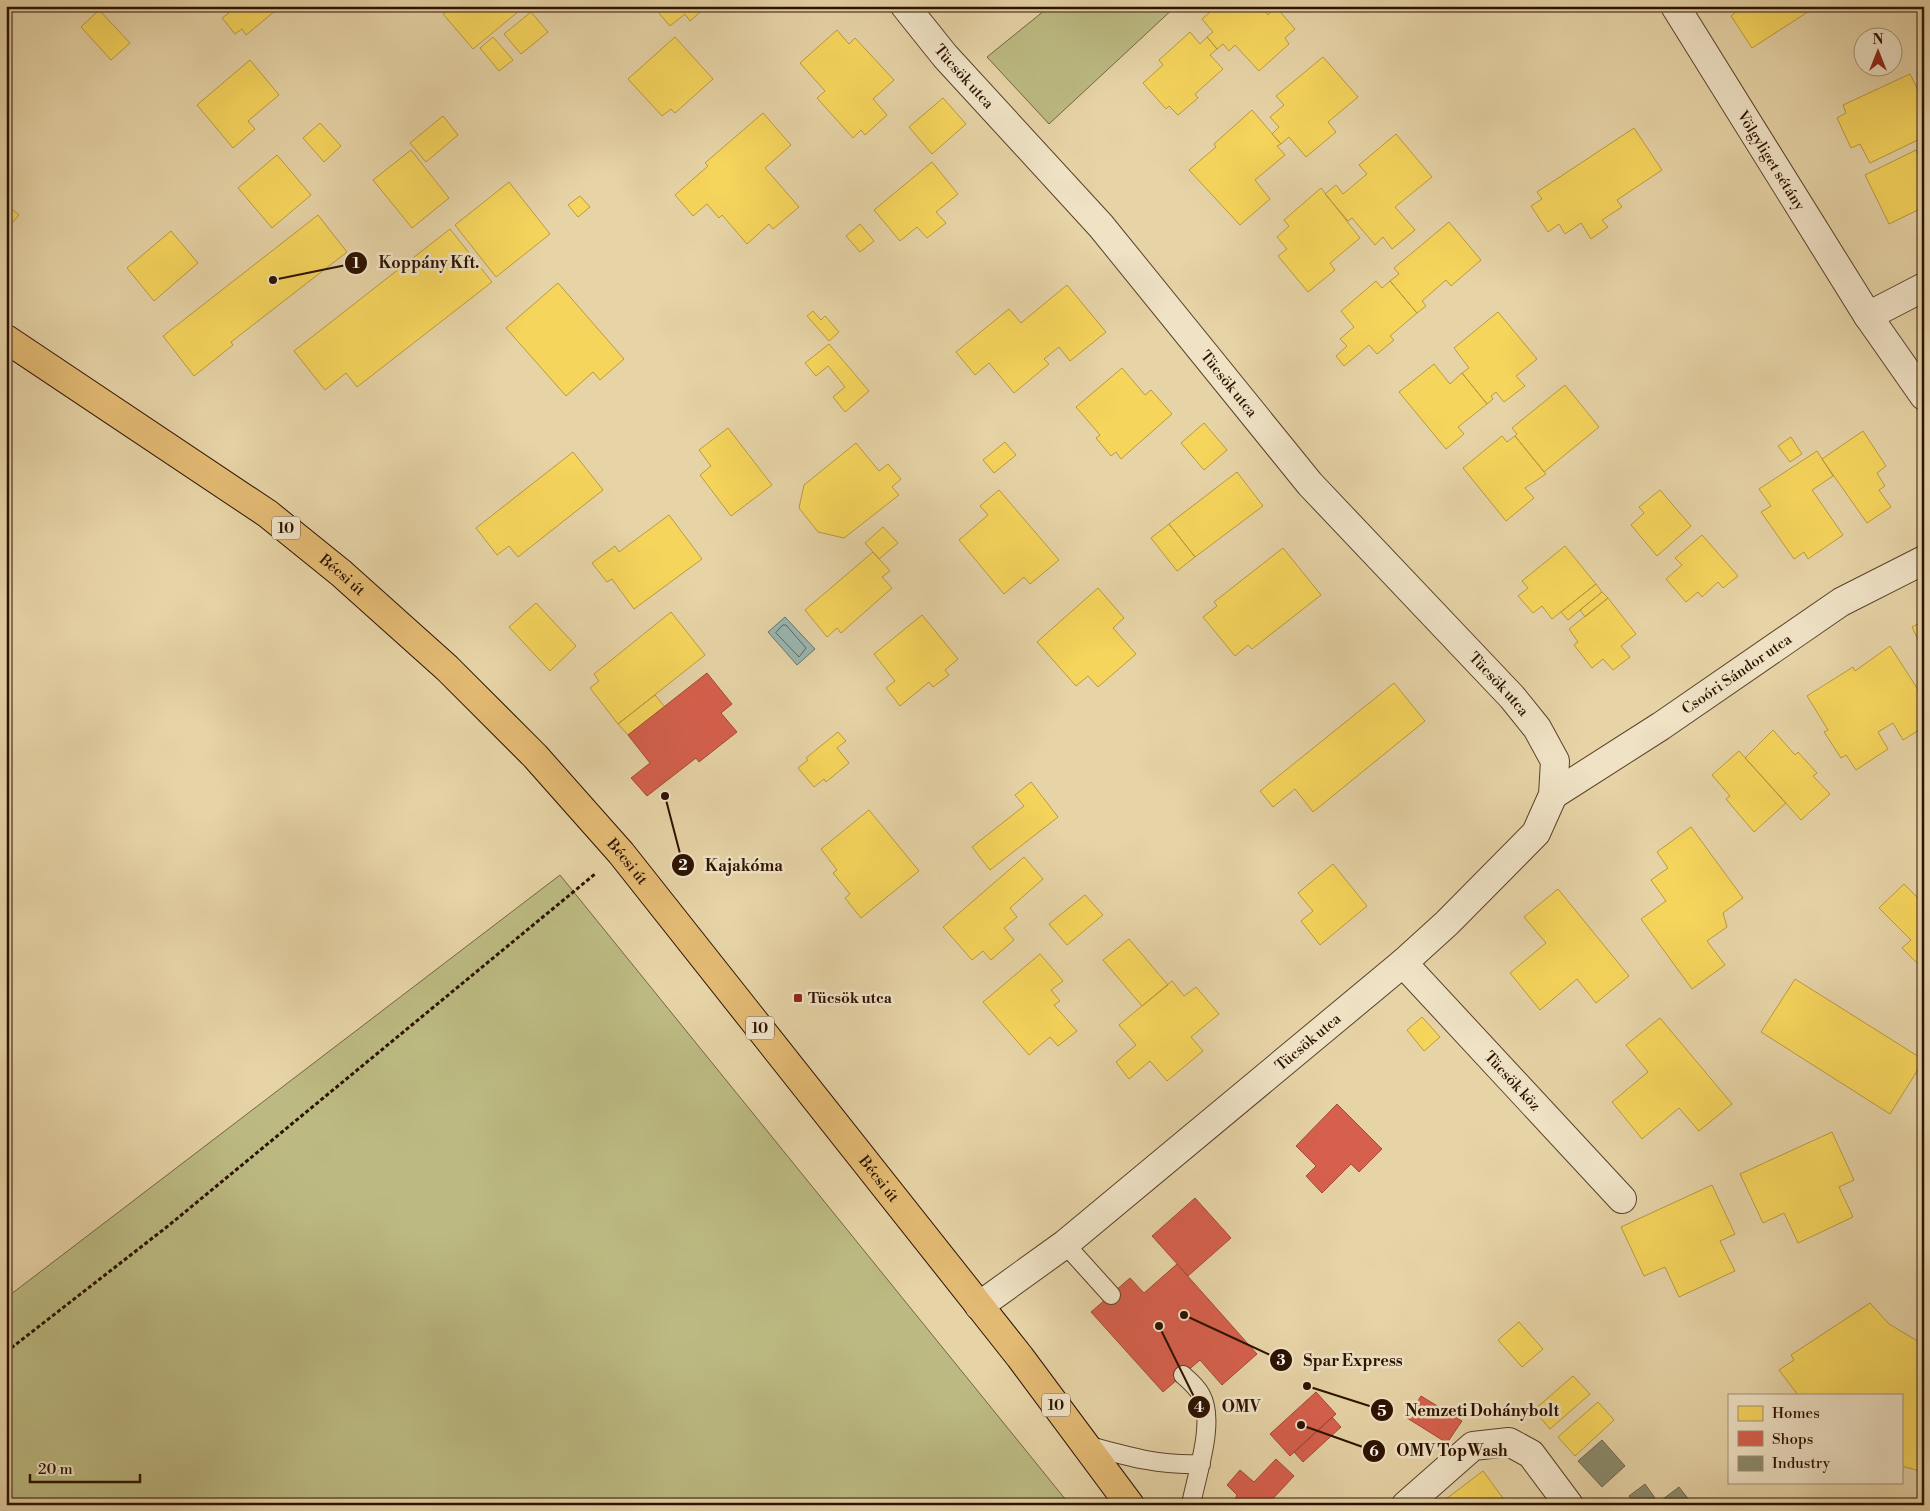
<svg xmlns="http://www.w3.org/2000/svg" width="1930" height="1511" viewBox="0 0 1930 1511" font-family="'Libre Bodoni',serif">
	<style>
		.green { fill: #bcba82; stroke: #746641 }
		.water { fill: #99b6b1; stroke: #6d746a }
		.homes { fill: #f6d55c; stroke: #b99a40 }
		.shops { fill: #d6604d; stroke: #a34936 }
		.industry { fill: #8c8c6e; stroke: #6f674d }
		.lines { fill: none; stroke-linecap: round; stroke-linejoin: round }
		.shore { stroke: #626458; stroke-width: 1 }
		.service-casing { stroke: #5a422a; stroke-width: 20 }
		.minor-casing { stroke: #5a422a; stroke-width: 30 }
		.primary-casing { stroke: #2c1200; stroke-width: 30 }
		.path { stroke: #2c1200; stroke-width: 3; stroke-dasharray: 4 2.5; stroke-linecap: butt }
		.service { stroke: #efe2c5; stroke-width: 18 }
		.minor { stroke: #efe2c5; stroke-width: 28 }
		.primary { stroke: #e3ba73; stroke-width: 28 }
		.poi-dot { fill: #8f2418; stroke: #efe2c5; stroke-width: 2 }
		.labels { text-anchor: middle; stroke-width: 5; stroke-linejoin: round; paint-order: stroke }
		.shield { fill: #efe2c5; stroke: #66503b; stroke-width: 1 }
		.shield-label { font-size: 14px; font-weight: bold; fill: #2c1200 }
		.street-label { font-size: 15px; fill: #2c1200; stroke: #efe2c5 }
		.poi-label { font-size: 15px; font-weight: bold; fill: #2c1200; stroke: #efe2c5; text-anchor: start }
		.leader { fill: none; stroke: #2c1200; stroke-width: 2 }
		.callout-dot { fill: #2c1200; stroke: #efe2c5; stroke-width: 2 }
		.mark-label { font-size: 15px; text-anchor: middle; font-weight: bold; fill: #fff }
		.callout-label { font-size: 16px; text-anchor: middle; font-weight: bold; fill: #2c1200; stroke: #efe2c5; stroke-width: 5; stroke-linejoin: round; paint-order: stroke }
	</style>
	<rect width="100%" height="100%" fill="#e6d3a6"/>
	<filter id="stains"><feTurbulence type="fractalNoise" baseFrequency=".004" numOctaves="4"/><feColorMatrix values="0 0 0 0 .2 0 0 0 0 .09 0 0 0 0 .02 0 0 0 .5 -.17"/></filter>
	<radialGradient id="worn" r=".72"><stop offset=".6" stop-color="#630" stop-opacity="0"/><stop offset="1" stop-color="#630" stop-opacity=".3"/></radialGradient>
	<path class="green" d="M 1050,6 L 1176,6 L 1049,124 L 987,57 Z
		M 560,875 L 1070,1505 L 6,1505 L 6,1298 Z"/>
	<path class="water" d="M 785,617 L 815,649 L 797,665 L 768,632 Z"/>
	<path class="homes" d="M 223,6 L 281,6 L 246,35 L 242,29 L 235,34 L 222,18 L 229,13 Z
		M 453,6 L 525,6 L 473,49 L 443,14 Z
		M 653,6 L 707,6 L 690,21 L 685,14 L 670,26 Z
		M 1217,6 L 1261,6 L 1268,15 L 1276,7 L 1295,29 L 1285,38 L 1289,44 L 1259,71 L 1235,45 L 1229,51 L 1223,44 L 1217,49 L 1207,37 L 1213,32 L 1202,19 Z
		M 1732,6 L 1817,6 L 1752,48 L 1731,16 L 1736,12 Z
		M 99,10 L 130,43 L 111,60 L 81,27 Z
		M 531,12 L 548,32 L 521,54 L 504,34 Z
		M 837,30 L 849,44 L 855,38 L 894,80 L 873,99 L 887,115 L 865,135 L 861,130 L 853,138 L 817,98 L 825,91 L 800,63 Z
		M 1190,32 L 1200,44 L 1207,37 L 1217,49 L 1210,55 L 1223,69 L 1195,94 L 1198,98 L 1178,115 L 1169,106 L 1166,109 L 1143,83 L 1163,65 L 1159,60 Z
		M 493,37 L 513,60 L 499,71 L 480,48 Z
		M 675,37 L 713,79 L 675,113 L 671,109 L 662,116 L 628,79 Z
		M 1323,57 L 1358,97 L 1328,122 L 1336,132 L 1306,157 L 1289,137 L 1281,144 L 1272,134 L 1279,127 L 1270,117 L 1284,105 L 1276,96 Z
		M 250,60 L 279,95 L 248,121 L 255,129 L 233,148 L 197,105 Z
		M 1910,74 L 1924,102 L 1924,137 L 1870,163 L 1860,144 L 1851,148 L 1837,118 L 1846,113 L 1843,105 Z
		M 943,98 L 966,124 L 932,154 L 909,127 Z
		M 1252,110 L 1281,144 L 1277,146 L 1285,155 L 1255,180 L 1270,199 L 1240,225 L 1189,170 L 1216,147 L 1214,144 Z
		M 763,113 L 791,145 L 765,168 L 799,207 L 773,229 L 769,224 L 747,244 L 722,215 L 719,218 L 707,204 L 693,216 L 675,195 L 708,166 L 705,163 Z
		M 443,116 L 458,135 L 426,162 L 410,143 Z
		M 320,123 L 341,146 L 324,162 L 303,138 Z
		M 1634,128 L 1662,170 L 1617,200 L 1622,207 L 1602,220 L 1608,227 L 1591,239 L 1581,223 L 1565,234 L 1559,224 L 1548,232 L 1531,206 L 1542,199 L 1537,192 Z
		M 1396,134 L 1432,177 L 1395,207 L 1415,230 L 1392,249 L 1383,237 L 1375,245 L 1352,218 L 1348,221 L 1325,194 L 1336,185 L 1343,194 L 1367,174 L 1359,165 Z
		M 411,150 L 449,198 L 412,228 L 373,180 Z
		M 1916,150 L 1924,166 L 1924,207 L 1889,224 L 1865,175 Z
		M 277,155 L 311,195 L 272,228 L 238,188 Z
		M 932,162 L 958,194 L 936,212 L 946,223 L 927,238 L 917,227 L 900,241 L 874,210 Z
		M 509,182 L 550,234 L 496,277 L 455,225 Z
		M 1321,188 L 1360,238 L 1330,263 L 1335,270 L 1308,292 L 1278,256 L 1287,249 L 1277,237 L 1289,226 L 1284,220 Z
		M 580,196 L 590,207 L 578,217 L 568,205 Z
		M 6,204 L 19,215 L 6,230 Z
		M 318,215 L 347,252 L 231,342 L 233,345 L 194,376 L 163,336 Z
		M 1449,222 L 1481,260 L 1451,286 L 1446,280 L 1422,301 L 1426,306 L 1417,313 L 1390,281 L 1399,274 L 1394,268 Z
		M 860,224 L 874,241 L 860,252 L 846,236 Z
		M 450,229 L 492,282 L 357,387 L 346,373 L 325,390 L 294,351 Z
		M 171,231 L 198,263 L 154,301 L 127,268 Z
		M 1376,281 L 1382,288 L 1390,281 L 1417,313 L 1390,336 L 1394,340 L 1377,354 L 1369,345 L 1344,366 L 1336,356 L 1347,346 L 1340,339 L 1354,327 L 1341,311 Z
		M 558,283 L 624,359 L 600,380 L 593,372 L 566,396 L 506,328 Z
		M 1067,285 L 1106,332 L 1070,361 L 1059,347 L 1044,359 L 1049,364 L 1014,393 L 989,363 L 975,375 L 956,352 L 1009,309 L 1021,323 Z
		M 813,311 L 821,320 L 825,316 L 839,332 L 829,341 L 807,316 Z
		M 1498,312 L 1537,359 L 1516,376 L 1525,386 L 1504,402 L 1496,392 L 1491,396 L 1493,399 L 1487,404 L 1462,373 L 1469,368 L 1454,348 Z
		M 829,344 L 869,391 L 845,412 L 833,397 L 845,387 L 828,366 L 816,376 L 805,363 Z
		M 1434,364 L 1450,384 L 1462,373 L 1487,404 L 1458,427 L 1464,434 L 1446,449 L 1399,392 Z
		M 1122,368 L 1145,395 L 1151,390 L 1172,414 L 1121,459 L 1116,452 L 1111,456 L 1096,438 L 1100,435 L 1076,407 Z
		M 1565,385 L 1599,427 L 1544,472 L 1515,436 L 1517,434 L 1512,428 Z
		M 1204,423 L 1227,450 L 1204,470 L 1181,443 Z
		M 728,428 L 772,485 L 731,516 L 700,475 L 711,466 L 699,450 Z
		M 1863,431 L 1886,466 L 1877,473 L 1885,486 L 1879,490 L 1891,507 L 1867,523 L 1822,459 Z
		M 1502,436 L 1507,442 L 1515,436 L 1546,474 L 1525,488 L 1534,498 L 1506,521 L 1463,468 Z
		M 1791,437 L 1802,454 L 1790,462 L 1778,446 Z
		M 1005,442 L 1016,455 L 994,473 L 983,460 Z
		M 856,443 L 879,471 L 888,464 L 901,479 L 892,487 L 899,495 L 844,538 L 818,532 L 799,508 L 804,485 Z
		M 1817,451 L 1833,476 L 1812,490 L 1843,535 L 1808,559 L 1804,552 L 1794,559 L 1761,512 L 1771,506 L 1759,489 Z
		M 573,452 L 603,490 L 518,557 L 509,546 L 497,555 L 476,528 Z
		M 1237,472 L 1263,506 L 1195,557 L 1169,524 Z
		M 999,490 L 1059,560 L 1030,584 L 1024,577 L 1004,594 L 959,540 L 988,515 L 980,506 Z
		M 1660,490 L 1691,526 L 1657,556 L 1631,525 L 1644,513 L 1639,507 Z
		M 669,515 L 702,559 L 634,609 L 612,579 L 607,582 L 592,563 L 615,546 L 619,552 Z
		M 1169,524 L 1195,557 L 1177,571 L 1151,538 Z
		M 883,527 L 898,543 L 879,559 L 865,543 Z
		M 1702,535 L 1738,576 L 1723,588 L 1718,582 L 1702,597 L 1698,592 L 1686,602 L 1666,579 L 1682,565 L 1675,558 Z
		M 1565,546 L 1596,584 L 1552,619 L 1542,606 L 1533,613 L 1518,596 L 1528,588 L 1522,581 Z
		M 1283,548 L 1321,595 L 1252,649 L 1248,645 L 1235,656 L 1203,617 L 1217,606 L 1214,602 Z
		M 873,552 L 890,571 L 882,577 L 892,588 L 841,633 L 837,628 L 827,637 L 805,610 Z
		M 1596,584 L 1602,592 L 1568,620 L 1561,612 Z
		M 1098,588 L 1124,618 L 1113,628 L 1136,654 L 1098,687 L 1088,676 L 1076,686 L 1037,642 Z
		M 1602,592 L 1608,598 L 1585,617 L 1580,610 Z
		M 1608,598 L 1636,634 L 1621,646 L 1630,657 L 1613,670 L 1603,659 L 1592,668 L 1574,645 L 1578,642 L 1569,629 Z
		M 536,603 L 576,646 L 550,671 L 509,627 Z
		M 671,612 L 705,655 L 618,724 L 590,688 L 599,681 L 594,674 Z
		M 922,615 L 958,659 L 945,670 L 949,675 L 933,687 L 929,682 L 900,706 L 886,688 L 895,681 L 874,654 Z
		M 1924,621 L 1924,644 L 1921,646 L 1912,627 Z
		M 1890,646 L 1924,699 L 1924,727 L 1903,740 L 1893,723 L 1878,732 L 1888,749 L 1856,770 L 1846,755 L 1841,758 L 1824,732 L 1828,730 L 1807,696 L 1853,667 L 1855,671 Z
		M 1394,683 L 1425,721 L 1313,812 L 1295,789 L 1273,807 L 1260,791 Z
		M 655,695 L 665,707 L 628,735 L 618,724 Z
		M 1773,730 L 1795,755 L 1798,752 L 1817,773 L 1813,776 L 1830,794 L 1801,820 L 1745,758 Z
		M 838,732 L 846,741 L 837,748 L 849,763 L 826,782 L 824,779 L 814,787 L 798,768 L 808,760 L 806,758 Z
		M 1739,751 L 1786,803 L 1754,832 L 1726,799 L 1730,796 L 1712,775 Z
		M 1031,782 L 1058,817 L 990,870 L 972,847 L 1024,806 L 1015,795 Z
		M 869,810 L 919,871 L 861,918 L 845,898 L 850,894 L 833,873 L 837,870 L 821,849 Z
		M 1691,827 L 1743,898 L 1723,913 L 1727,927 L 1707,941 L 1725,965 L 1692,989 L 1641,919 L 1666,901 L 1651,880 L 1668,868 L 1657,852 Z
		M 1024,857 L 1043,879 L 1010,908 L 1017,917 L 1004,928 L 1014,940 L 991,960 L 983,951 L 972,960 L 943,927 Z
		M 1333,864 L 1367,906 L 1320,945 L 1301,921 L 1313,911 L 1298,893 Z
		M 1904,884 L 1924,904 L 1924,970 L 1902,948 L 1911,940 L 1879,908 Z
		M 1558,889 L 1629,976 L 1596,1003 L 1577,979 L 1540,1010 L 1510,973 L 1546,943 L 1524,917 Z
		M 1085,895 L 1103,915 L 1067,945 L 1049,924 Z
		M 1129,939 L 1168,985 L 1142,1006 L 1103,960 Z
		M 1040,954 L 1063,981 L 1051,990 L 1060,1001 L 1054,1005 L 1077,1031 L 1058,1046 L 1050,1037 L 1029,1055 L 983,1002 Z
		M 1795,979 L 1924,1060 L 1890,1114 L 1761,1032 Z
		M 1172,981 L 1184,996 L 1196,987 L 1219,1014 L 1191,1037 L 1203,1051 L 1167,1081 L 1150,1061 L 1129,1079 L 1116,1062 L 1136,1045 L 1119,1025 Z
		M 1422,1017 L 1440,1037 L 1424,1051 L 1407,1030 Z
		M 1660,1018 L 1732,1104 L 1699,1131 L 1679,1108 L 1642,1139 L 1612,1102 L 1648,1072 L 1626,1045 Z
		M 1832,1132 L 1854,1180 L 1839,1187 L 1853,1217 L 1798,1243 L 1784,1213 L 1763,1223 L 1740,1174 Z
		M 1712,1185 L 1735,1234 L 1720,1241 L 1735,1271 L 1679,1297 L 1665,1267 L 1644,1276 L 1621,1227 Z
		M 1870,1303 L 1889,1324 L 1924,1345 L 1924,1472 L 1901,1466 L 1901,1395 L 1798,1395 L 1779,1370 L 1794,1360 L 1791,1355 Z
		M 1519,1322 L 1543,1349 L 1522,1367 L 1498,1340 Z
		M 1573,1376 L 1590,1394 L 1550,1429 L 1534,1410 Z
		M 1598,1402 L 1614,1420 L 1575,1456 L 1558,1437 Z
		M 1483,1471 L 1508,1505 L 1438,1505 Z"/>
	<path class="shops" d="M 707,673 L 732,704 L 721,713 L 737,732 L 699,762 L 696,758 L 647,796 L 631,778 L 650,763 L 628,735 Z
		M 1337,1104 L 1382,1149 L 1359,1172 L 1351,1164 L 1322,1193 L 1306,1176 L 1316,1166 L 1296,1146 Z
		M 1195,1198 L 1231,1238 L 1188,1276 L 1152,1236 Z
		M 1177,1264 L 1257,1354 L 1222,1385 L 1200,1360 L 1163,1392 L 1091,1312 L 1130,1278 L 1144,1293 Z
		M 1316,1392 L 1336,1414 L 1290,1456 L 1270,1434 Z
		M 1421,1396 L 1462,1421 L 1447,1443 L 1407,1418 Z
		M 1332,1417 L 1341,1427 L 1303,1462 L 1294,1452 Z
		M 1276,1459 L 1294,1476 L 1267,1505 L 1233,1505 L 1237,1495 L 1227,1485 L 1240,1470 L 1254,1482 Z"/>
	<path class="industry" d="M 1602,1440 L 1625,1466 L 1602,1487 L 1578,1461 Z
		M 1645,1484 L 1655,1498 L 1646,1505 L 1635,1505 L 1629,1496 Z
		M 1679,1487 L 1693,1505 L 1655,1505 Z"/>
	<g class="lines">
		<path class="shore" d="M 783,625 L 786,625 L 806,648 L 799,657 L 776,633 Z"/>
		<g class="service-casing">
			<path id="service" d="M 1065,1244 L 1111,1295
				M 1183,1375 C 1190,1381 1197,1387 1201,1395 C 1216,1422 1196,1476 1191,1505
				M 1086,1445 C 1126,1456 1159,1466 1201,1464"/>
		</g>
		<g class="minor-casing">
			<g id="minor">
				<path id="s1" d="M 905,6 L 945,56 L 1101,226 L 1310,484 L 1512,697 L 1537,728 L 1555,761 L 1553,795 L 1536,833 L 1447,923 L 1403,963 L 1065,1244 L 979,1306"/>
				<path id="s2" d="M 1675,6 L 1868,316 L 1924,396"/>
				<path d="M 1868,316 L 1924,287"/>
				<path id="s3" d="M 1553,795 L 1661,726 L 1841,602 L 1924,560"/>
				<path id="s4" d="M 1403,963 L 1622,1199"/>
				<path d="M 1406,1505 L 1473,1446 L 1509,1442 L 1531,1454 L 1569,1505"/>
			</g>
		</g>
		<g class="primary-casing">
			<g id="primary">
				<path id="s5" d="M 6,339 L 268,514 L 341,573 L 447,668 L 535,756 L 621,853 L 1020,1357 L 1130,1505"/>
			</g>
		</g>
		<path class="path" d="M 6,1352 L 168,1226 L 595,874"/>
		<use href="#service" class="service"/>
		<use href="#minor" class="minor"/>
		<use href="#primary" class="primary"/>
	</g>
	<rect class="poi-dot" x="793" y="993" width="10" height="10" rx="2.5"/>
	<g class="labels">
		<g class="shield">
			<rect x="272" y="516.5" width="28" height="23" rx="4"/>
			<rect x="746" y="1016.5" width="28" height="23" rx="4"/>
			<rect x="1042" y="1393.5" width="28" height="23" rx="4"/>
		</g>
		<g class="shield-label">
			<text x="286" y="533">10</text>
			<text x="760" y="1033">10</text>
			<text x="1056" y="1410">10</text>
		</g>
		<g class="street-label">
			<text dy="5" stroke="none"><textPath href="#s1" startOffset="92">Tücsök utca</textPath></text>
			<text dy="5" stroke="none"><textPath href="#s2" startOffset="182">Völgyliget sétány</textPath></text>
			<text dy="5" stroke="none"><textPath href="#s1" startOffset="498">Tücsök utca</textPath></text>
			<text dy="5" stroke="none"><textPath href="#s5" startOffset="411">Bécsi út</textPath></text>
			<text dy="5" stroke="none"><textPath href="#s3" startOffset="220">Csoóri Sándor utca</textPath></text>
			<text dy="5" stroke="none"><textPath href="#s1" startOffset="902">Tücsök utca</textPath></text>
			<text dy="5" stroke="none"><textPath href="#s5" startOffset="816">Bécsi út</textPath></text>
			<text transform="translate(1308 1042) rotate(-40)" y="5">Tücsök utca</text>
			<text dy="5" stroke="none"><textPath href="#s4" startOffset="161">Tücsök köz</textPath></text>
			<text dy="5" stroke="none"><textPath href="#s5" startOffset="1221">Bécsi út</textPath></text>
		</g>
		<g class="poi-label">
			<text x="808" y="1003">Tücsök utca</text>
		</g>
	</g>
	<path class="leader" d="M273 280L356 263M665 796L683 865M1184 1315L1281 1360M1159 1326L1199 1407M1307 1386L1382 1410M1301 1425L1374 1451"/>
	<g class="callout-dot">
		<circle cx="273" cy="280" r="5"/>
		<circle cx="665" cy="796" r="5"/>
		<circle cx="1184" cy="1315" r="5"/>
		<circle cx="1159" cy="1326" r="5"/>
		<circle cx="1307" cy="1386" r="5"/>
		<circle cx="1301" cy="1425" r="5"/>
		<circle cx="356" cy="263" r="12"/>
		<circle cx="683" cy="865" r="12"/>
		<circle cx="1281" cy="1360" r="12"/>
		<circle cx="1199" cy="1407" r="12"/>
		<circle cx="1382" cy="1410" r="12"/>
		<circle cx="1374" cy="1451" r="12"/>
	</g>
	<g class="mark-label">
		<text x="356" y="268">1</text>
		<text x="683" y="870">2</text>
		<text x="1281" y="1365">3</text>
		<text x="1199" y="1412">4</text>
		<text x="1382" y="1416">5</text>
		<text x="1374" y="1456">6</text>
	</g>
	<g class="callout-label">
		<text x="429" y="268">Koppány Kft.</text>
		<text x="744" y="871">Kajakóma</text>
		<text x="1353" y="1366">Spar Express</text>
		<text x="1241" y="1412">OMV</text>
		<text x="1482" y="1416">Nemzeti Dohánybolt</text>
		<text x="1452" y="1456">OMV TopWash</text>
	</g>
	<rect width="1930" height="1511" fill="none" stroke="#e6d3a6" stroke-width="25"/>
	<rect x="8" y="8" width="1915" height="1496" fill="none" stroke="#2c1200" stroke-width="2.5"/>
	<rect x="12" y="12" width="1905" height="1486" fill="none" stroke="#2c1200"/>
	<rect x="1728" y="1394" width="175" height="90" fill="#efe2c5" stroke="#a18f76"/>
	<rect x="1738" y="1406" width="25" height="15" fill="#f6d55c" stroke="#a18f76"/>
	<text x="1772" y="1418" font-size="15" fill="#2c1200">Homes</text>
	<rect x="1738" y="1431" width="25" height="15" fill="#d6604d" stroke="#a18f76"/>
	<text x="1772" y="1444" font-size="15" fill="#2c1200">Shops</text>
	<rect x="1738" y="1456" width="25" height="15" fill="#8c8c6e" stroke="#a18f76"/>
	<text x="1772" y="1468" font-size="15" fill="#2c1200">Industry</text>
	<g transform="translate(1878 52)"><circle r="24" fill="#efe2c5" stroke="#a18f76"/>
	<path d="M0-4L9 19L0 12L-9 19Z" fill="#8f2418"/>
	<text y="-8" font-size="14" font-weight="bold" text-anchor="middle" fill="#2c1200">N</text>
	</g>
	<path d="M30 1474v8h110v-8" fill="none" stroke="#2c1200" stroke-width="2.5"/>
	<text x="38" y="1474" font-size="15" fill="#2c1200" stroke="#efe2c5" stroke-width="4" paint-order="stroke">20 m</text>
	<rect width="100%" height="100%" filter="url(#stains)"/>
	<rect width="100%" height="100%" fill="url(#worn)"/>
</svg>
